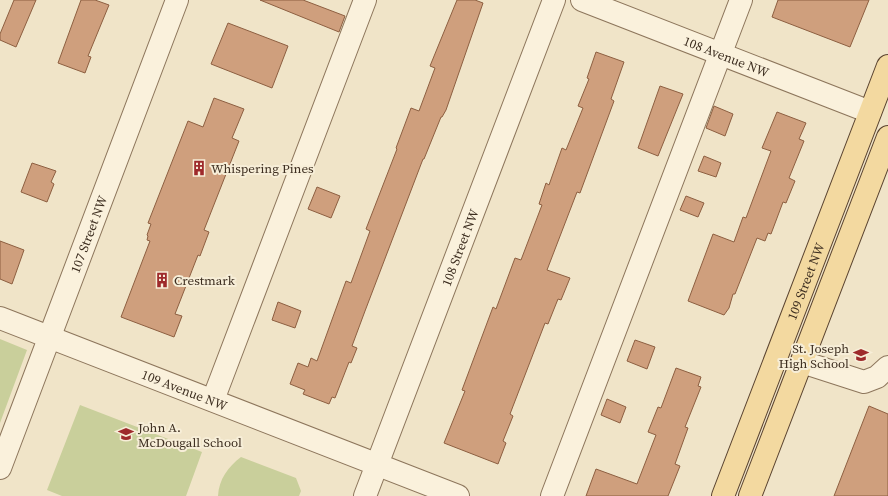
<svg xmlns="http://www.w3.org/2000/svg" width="888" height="496" viewBox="0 0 888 496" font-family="'Source Serif 4',serif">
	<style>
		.green { fill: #c9cf9b }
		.building { fill: #cf9f7d; stroke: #8d5f41 }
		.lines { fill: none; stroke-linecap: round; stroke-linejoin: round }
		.minor-casing { stroke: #8d765c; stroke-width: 24 }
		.major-casing { stroke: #5b4430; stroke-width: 24 }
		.minor { stroke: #faf1dc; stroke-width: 22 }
		.major { stroke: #f3d9a0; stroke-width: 22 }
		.labels { text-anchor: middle; stroke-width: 4; stroke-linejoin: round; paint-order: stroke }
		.street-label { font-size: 13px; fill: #3d2e20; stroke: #f7eed8 }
		.poi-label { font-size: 13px; fill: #3d2e20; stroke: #f7eed8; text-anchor: start }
	</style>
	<rect width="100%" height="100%" fill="#f0e4c8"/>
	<path class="green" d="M 0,339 L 27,350 L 0,423 Z
		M 80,405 L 202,452 L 186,496 L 62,496 L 47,490 Z
		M 241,457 L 296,478 L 301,491 L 299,496 L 218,496 C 219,479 228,467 241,457 Z"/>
	<path class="building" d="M 14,0 L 36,0 L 16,47 L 0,40 L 0,34 Z
		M 81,0 L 95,0 L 109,5 L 88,56 L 91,57 L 85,73 L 58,63 Z
		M 260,0 L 303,0 L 345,16 L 339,32 Z
		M 457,0 L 475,0 L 483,3 L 446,110 L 442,117 L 441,117 L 424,159 L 423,159 L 365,311 L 352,346 L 357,348 L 351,363 L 349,362 L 335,398 L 332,397 L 329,404 L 303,394 L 305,390 L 290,384 L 298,363 L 308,367 L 311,358 L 317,361 L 346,281 L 351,283 L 370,231 L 366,229 L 397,149 L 396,148 L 411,108 L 419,111 L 435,68 L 430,66 Z
		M 778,0 L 869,0 L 850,47 L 772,17 Z
		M 228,23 L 288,46 L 272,88 L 211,64 Z
		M 596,52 L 624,62 L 611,99 L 614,101 L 580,193 L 577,192 L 547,270 L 570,278 L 561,300 L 558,299 L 548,324 L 545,323 L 510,414 L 513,416 L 503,441 L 506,443 L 498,464 L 444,443 L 465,391 L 462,390 L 493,307 L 496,309 L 515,258 L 521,260 L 542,205 L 539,204 L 546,183 L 549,185 L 562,148 L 566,150 L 583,108 L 578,106 L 589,79 L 587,78 Z
		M 660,86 L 683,94 L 658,156 L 638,148 Z
		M 214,98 L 244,109 L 232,138 L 239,141 L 204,230 L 209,232 L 200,256 L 198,255 L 175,314 L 182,316 L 174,337 L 121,317 L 150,241 L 147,240 L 148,236 L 147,235 L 151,224 L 148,223 L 188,121 L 203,127 Z
		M 714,106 L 733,114 L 725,136 L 706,128 Z
		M 777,112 L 806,123 L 799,139 L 804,141 L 789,178 L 795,181 L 786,203 L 783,202 L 771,234 L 768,233 L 765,241 L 757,238 L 735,294 L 733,294 L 729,308 L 724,315 L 688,301 L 713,234 L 734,242 L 743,217 L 746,218 L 771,151 L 762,148 Z
		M 704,156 L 721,163 L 716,177 L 698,171 Z
		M 32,163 L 56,171 L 51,182 L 54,184 L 47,202 L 21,192 Z
		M 317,187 L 340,196 L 331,218 L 308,209 Z
		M 686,196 L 704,203 L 698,217 L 680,210 Z
		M 0,241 L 24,250 L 12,284 L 0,279 Z
		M 278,302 L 301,311 L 295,328 L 272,320 Z
		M 635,340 L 655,347 L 647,369 L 627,361 Z
		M 676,368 L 701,377 L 698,386 L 701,387 L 685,427 L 688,428 L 675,464 L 680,466 L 668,496 L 586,496 L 596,469 L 637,484 L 656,435 L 648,432 L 658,407 L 661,408 Z
		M 607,399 L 626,407 L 620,423 L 601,415 Z
		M 869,406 L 888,414 L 888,496 L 834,496 Z"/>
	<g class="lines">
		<g class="minor-casing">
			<g id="minor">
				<path id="s1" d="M 582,0 L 870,112"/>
				<path id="s2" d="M 0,318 L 458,496"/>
				<path d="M 802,362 L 864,382 L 877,377 L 888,367"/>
				<path d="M 213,400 L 365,0"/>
				<path id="s3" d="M 0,468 L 177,0"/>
				<path id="s4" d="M 365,496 L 554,0"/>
				<path d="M 552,496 L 741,0"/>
			</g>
		</g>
		<g class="major-casing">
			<g id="major">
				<path id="s5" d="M 723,496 L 888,66"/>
				<path d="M 750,496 L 888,137"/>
			</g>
		</g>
		<use href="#minor" class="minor"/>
		<use href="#major" class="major"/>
	</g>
	<defs>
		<g id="building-bare" transform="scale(1.2)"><path d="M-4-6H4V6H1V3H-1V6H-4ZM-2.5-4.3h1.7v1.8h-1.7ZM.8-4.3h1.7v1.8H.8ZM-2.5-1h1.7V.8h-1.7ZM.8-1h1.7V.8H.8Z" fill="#9e2a2b" stroke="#f7eed8" stroke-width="2.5" paint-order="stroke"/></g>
		<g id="school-bare" transform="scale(1.2)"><path d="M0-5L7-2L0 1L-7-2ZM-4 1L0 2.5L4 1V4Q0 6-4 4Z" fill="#9e2a2b" stroke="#f7eed8" stroke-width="2.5" paint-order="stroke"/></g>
	</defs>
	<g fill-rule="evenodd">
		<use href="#building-bare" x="199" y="168"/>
		<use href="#building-bare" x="162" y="280"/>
		<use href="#school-bare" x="861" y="355"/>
		<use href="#school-bare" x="126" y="434"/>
	</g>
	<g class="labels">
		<g class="street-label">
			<text dy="5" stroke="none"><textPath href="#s1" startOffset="155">108 Avenue NW</textPath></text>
			<text dy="5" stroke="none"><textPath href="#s3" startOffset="250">107 Street NW</textPath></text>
			<text dy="5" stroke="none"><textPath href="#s4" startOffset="266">108 Street NW</textPath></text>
			<text dy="5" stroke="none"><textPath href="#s5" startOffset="230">109 Street NW</textPath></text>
			<text dy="5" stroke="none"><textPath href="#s2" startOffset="198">109 Avenue NW</textPath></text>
		</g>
		<g class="poi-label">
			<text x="211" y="173">Whispering Pines</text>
			<text x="174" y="285">Crestmark</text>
			<text x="849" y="353" text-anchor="end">St. Joseph<tspan x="849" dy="15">High School</tspan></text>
			<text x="138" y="432">John A.<tspan x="138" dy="15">McDougall School</tspan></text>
		</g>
	</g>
</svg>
